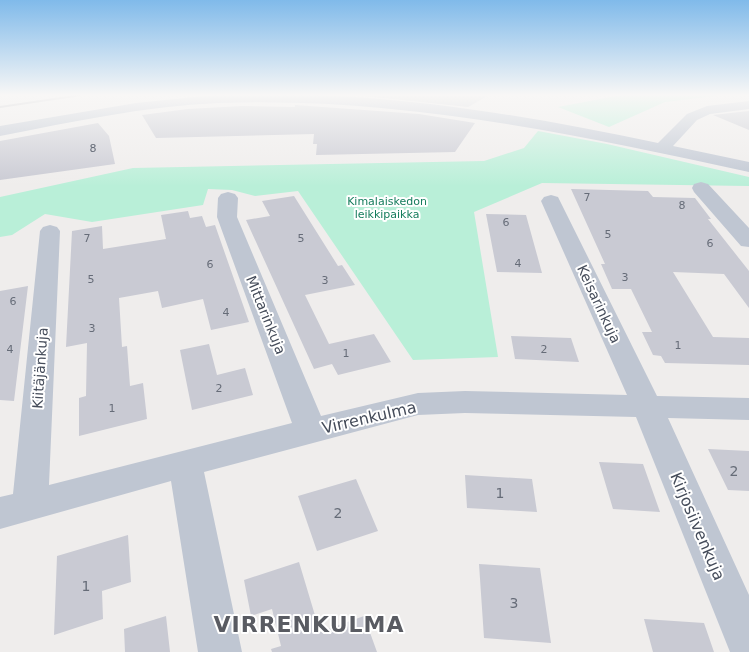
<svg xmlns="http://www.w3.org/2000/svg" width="749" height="652" viewBox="0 0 749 652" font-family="'DejaVu Sans',sans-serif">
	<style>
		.green { fill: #b9efd8 }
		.building { fill: #c9cad3 }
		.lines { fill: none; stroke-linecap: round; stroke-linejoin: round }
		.minor { fill: #bfc6d2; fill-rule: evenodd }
		.rail { stroke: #afb0b7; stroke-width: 2 }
		.labels { text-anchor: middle; stroke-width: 4; stroke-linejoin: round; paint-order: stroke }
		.number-label { font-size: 11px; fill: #666c78 }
		.far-park-label { font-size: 11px; fill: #157c5c; stroke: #fff }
		.street-label { font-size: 14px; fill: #454c5a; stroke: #fff }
		.near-number-label { font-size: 14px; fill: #666c78 }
		.near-street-label { font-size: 16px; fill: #454c5a; stroke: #fff }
		.near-district-label { font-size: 22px; font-weight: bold; letter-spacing: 1px; fill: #595b62; stroke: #fff }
	</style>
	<rect width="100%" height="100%" fill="#efedec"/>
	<path class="green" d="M 621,95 L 724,95 L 665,102 L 609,127 L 558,107 Z
		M 538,131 L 607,144 L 749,177 L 749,186 L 542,183 L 474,212 L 498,357 L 413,360 L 298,191 L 255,196 L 232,190 L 208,189 L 203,205 L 92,222 L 45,214 L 12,235 L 0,237 L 0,197 L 133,168 L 484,161 L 524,148 Z"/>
	<path class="building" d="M 356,95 L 489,95 L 468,107 Z
		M 295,105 L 419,114 L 475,123 L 455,152 L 316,155 L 317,144 L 313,144 L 314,134 L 156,138 L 142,115 L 188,109 L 242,106 L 295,107 Z
		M 749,111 L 749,130 L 713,115 Z
		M 98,123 L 109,136 L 115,164 L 0,180 L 0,141 Z
		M 571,189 L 648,191 L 653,197 L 695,198 L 711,219 L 708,219 L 749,271 L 749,308 L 724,274 L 673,272 L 713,337 L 749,338 L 749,365 L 665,363 L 661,356 L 653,355 L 642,332 L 652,332 L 631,289 L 612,289 L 601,264 L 605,264 Z
		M 294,196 L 338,266 L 342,265 L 355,285 L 305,295 L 329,344 L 374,334 L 391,362 L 338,375 L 332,364 L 314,369 L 246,220 L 270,216 L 262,201 Z
		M 188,211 L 190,218 L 202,216 L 206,227 L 215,225 L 249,322 L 211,330 L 203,299 L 162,308 L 158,291 L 119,298 L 122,347 L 127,346 L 130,386 L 143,383 L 147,419 L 79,436 L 79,398 L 86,396 L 87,343 L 66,347 L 72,231 L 102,226 L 103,249 L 166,239 L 161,215 Z
		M 486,214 L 526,215 L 542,273 L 497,272 Z
		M 28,286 L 14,401 L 0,400 L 0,291 Z
		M 511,336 L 571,338 L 579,362 L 515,359 Z
		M 209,344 L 217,375 L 245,368 L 253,395 L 192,410 L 180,350 Z
		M 708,449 L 749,451 L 749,491 L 728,490 Z
		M 599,462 L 643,464 L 660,512 L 613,509 Z
		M 465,475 L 532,479 L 537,512 L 467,508 Z
		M 356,479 L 378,531 L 317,551 L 298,496 Z
		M 128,535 L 131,582 L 102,591 L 103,619 L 54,635 L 57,556 Z
		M 299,562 L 320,632 L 364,616 L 377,652 L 272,652 L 271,649 L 281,646 L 272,609 L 251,616 L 244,580 Z
		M 479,564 L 540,568 L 551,643 L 484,638 Z
		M 166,616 L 170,652 L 125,652 L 124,629 Z
		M 644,619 L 704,623 L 714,652 L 653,652 Z"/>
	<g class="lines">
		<path class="minor" d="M 214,95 C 261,95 308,93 355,97 C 457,104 558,122 658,143 L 687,114 L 707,106 L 749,101 L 749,109 L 710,114 L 697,120 L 673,146 L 749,162 L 749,172 C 574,134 398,96 218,103 C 145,106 72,122 0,136 L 0,126 L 136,103 Z
			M 701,182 L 708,184 L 749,228 L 749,247 L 741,246 L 694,192 L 692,188 L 694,184 Z
			M 228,192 L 235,194 L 238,198 L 237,217 L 321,416 L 418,393 L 465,391 L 627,395 L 541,201 L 544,197 L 551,195 L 558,197 L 657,396 L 749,398 L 749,420 L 668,418 L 749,595 L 749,652 L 730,652 L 636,417 L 465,413 L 418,415 L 204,472 L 242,652 L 198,652 L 171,481 L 0,529 L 0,497 L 13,494 L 40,231 L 43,227 L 50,225 L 57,227 L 60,231 L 49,485 L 292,423 L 217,217 L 218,198 L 221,194 Z"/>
		<path class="rail" d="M 0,107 L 81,95"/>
	</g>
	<linearGradient id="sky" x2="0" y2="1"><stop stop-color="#80baea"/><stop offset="0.51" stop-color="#f8f7f6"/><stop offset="1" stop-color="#f8f7f6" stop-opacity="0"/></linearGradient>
	<rect width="749" height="186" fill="url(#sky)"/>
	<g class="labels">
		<g class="number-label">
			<text x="93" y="152">8</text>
			<text x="587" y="201">7</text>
			<text x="682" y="209">8</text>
			<text x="506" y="226">6</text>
			<text x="608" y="238">5</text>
			<text x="87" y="242">7</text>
			<text x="301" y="242">5</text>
			<text x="710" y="247">6</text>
			<text x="518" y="267">4</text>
			<text x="210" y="268">6</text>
			<text x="625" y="281">3</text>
			<text x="91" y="283">5</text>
			<text x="325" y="284">3</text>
			<text x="13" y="305">6</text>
			<text x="226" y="316">4</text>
			<text x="92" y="332">3</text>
			<text x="678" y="349">1</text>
			<text x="10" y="353">4</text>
			<text x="544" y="353">2</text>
			<text x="346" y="357">1</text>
			<text x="219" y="392">2</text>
			<text x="112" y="412">1</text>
		</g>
		<g class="far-park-label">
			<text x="387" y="205">Kimalaiskedon<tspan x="387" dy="13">leikkipaikka</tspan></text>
		</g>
		<g class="street-label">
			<text transform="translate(599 304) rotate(65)" y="5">Keisarinkuja</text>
			<text transform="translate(266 315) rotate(68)" y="5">Mittarinkuja</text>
			<text transform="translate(40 368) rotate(-86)" y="5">Kiitäjänkuja</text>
		</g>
		<g class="near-number-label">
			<text x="734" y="476">2</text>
			<text x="500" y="498">1</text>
			<text x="338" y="518">2</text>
			<text x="86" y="591">1</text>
			<text x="514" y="608">3</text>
		</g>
		<g class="near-street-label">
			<text transform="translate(369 417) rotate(-13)" y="6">Virrenkulma</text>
			<text transform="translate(698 526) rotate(67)" y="6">Kirjosiivenkuja</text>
		</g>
		<g class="near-district-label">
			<text x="309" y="632">VIRRENKULMA</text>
		</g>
	</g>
</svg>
